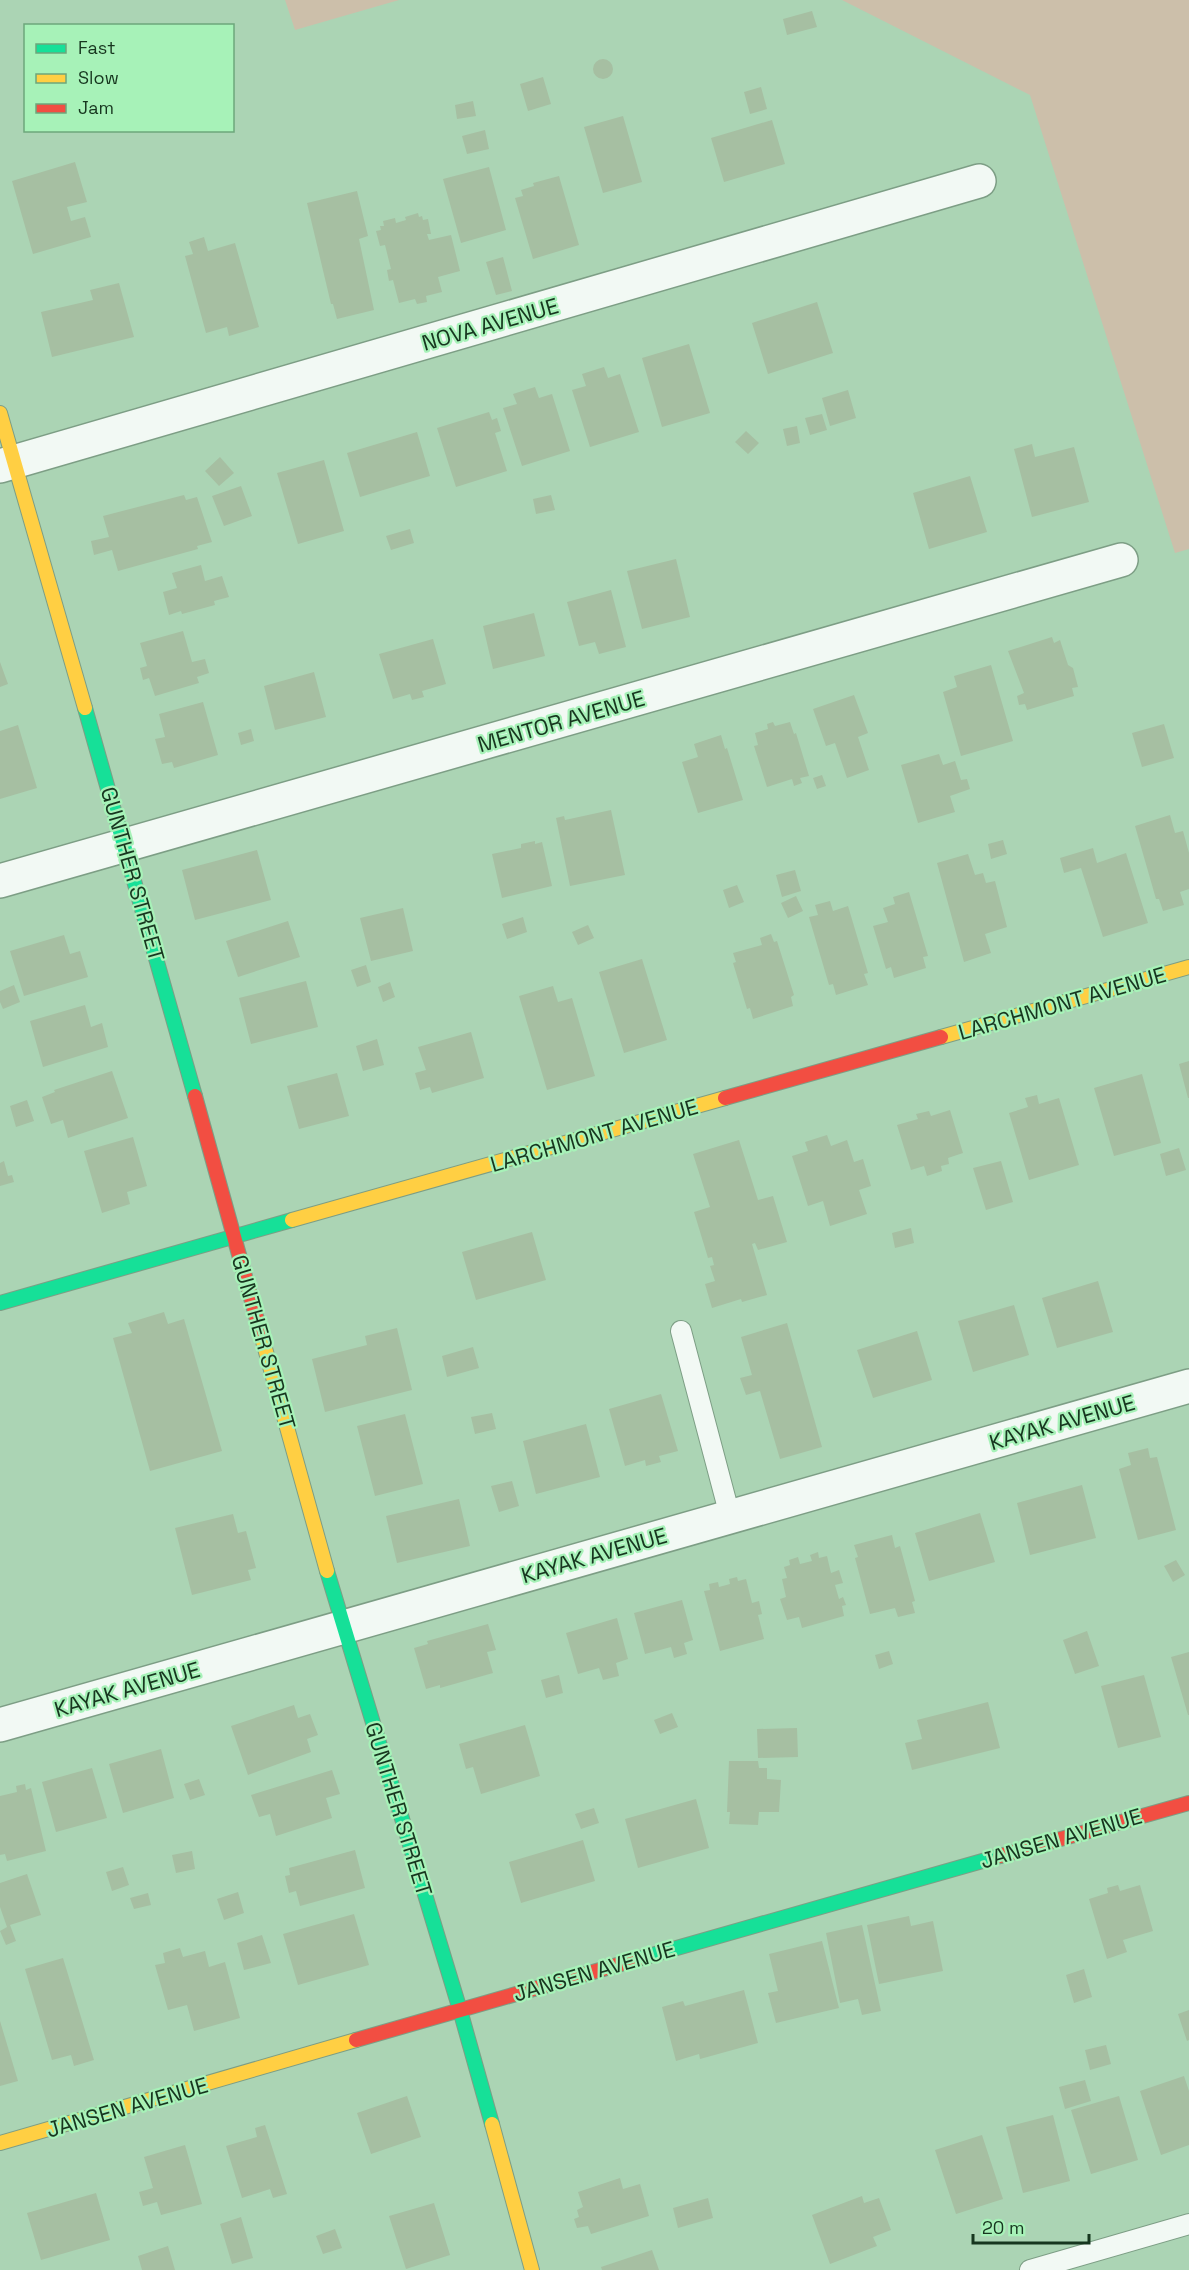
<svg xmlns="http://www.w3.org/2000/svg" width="1189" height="2270" viewBox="0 0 1189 2270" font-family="'Space Grotesk',sans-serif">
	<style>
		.green { fill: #ccbfaa }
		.building { fill: #a6bfa2 }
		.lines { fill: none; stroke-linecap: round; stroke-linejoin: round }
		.lane-casing { stroke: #7d9e85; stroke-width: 22 }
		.street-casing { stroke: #7d9e85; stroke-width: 36 }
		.fast-casing { stroke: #7d9e85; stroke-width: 16 }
		.slow-casing { stroke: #7d9e85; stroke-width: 16 }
		.jam-casing { stroke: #7d9e85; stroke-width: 16 }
		.lane { stroke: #f2f9f4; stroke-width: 20 }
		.street { stroke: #f2f9f4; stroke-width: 33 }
		.fast { stroke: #16e098; stroke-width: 14 }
		.slow { stroke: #ffcf43; stroke-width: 14 }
		.jam { stroke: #f24e42; stroke-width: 14 }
		.labels { text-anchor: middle; stroke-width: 4.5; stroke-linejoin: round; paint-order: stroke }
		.street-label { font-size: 22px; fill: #17361f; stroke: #a7f2b8 }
	</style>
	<rect width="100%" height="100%" fill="#abd4b4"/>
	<path class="green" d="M 285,0 L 399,0 L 295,30 Z
		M 842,0 L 1189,0 L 1189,549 L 1175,553 L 1030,95 Z"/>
	<path class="building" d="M 812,11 L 817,27 L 787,35 L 783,19 Z
		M593 69a10 10 0 1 1 20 0a10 10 0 1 1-20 0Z
		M 543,77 L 551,104 L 528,111 L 520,84 Z
		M 761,87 L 767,109 L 750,114 L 744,92 Z
		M 473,101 L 476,116 L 457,119 L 455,105 Z
		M 623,116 L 642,182 L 603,193 L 584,127 Z
		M 772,120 L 785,164 L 724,182 L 711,138 Z
		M 485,130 L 489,149 L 467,154 L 462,136 Z
		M 75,162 L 87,202 L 67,207 L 71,221 L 85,217 L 91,237 L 33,254 L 12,181 Z
		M 489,167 L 506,230 L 461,243 L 443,179 Z
		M 559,176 L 579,245 L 533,259 L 515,198 L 523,196 L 521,190 L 534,186 L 533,183 Z
		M 357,191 L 368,236 L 359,239 L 374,310 L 337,319 L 333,304 L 331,304 L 307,203 Z
		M 418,213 L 419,217 L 422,216 L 423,220 L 428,219 L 431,234 L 427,234 L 429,240 L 451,235 L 460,271 L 438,277 L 442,292 L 426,296 L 427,302 L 417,304 L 415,299 L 399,303 L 393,280 L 389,281 L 387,270 L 391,269 L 385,245 L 380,246 L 376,231 L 381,230 L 380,226 L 384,226 L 383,221 L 395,218 L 396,223 L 406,220 L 405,217 Z
		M 204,237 L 208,251 L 235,243 L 259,327 L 229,336 L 227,327 L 206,333 L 185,256 L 193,254 L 189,242 Z
		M 503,257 L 512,291 L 496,295 L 486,262 Z
		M 119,283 L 134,337 L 52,357 L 41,312 L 93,300 L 90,290 Z
		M 817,302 L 833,353 L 768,374 L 752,323 Z
		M 689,344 L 710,413 L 662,427 L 642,358 Z
		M 604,367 L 608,378 L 620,374 L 639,432 L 590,447 L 572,390 L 586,386 L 582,374 Z
		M 535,387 L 539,398 L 552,394 L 570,451 L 522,466 L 503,408 L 517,404 L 513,394 Z
		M 848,390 L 856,418 L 830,426 L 822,398 Z
		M 489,412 L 492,420 L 497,418 L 501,431 L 495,433 L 507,471 L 456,487 L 437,428 Z
		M 822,414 L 827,430 L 810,435 L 805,418 Z
		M 797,426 L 800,443 L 787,446 L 783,429 Z
		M 746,431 L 759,443 L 748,454 L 735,442 Z
		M 417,432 L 430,476 L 360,497 L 347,453 Z
		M 1032,444 L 1035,457 L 1074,447 L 1089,502 L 1032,517 L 1014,449 Z
		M 220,457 L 234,473 L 219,486 L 205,471 Z
		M 324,460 L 344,531 L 298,544 L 277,473 Z
		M 970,476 L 987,532 L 929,549 L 913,493 Z
		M 241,486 L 252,516 L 224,526 L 212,496 Z
		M 184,495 L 186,500 L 197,497 L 212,542 L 197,546 L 198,549 L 118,571 L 112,550 L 94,555 L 91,541 L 109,537 L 103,516 Z
		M 551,495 L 555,510 L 536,514 L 533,499 Z
		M 410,529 L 414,543 L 391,550 L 386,536 Z
		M 676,559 L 690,617 L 642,629 L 627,571 Z
		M 201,565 L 205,581 L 222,576 L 229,597 L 214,601 L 215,605 L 182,614 L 181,611 L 169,615 L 163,592 L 177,588 L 172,573 Z
		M 611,590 L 626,647 L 599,654 L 595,642 L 579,646 L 567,602 Z
		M 534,613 L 545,656 L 493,669 L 483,626 Z
		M 183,631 L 192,662 L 205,659 L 209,673 L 197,677 L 199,683 L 155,696 L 149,678 L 143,680 L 140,668 L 147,666 L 140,643 Z
		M 1052,637 L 1054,643 L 1060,640 L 1068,665 L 1073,668 L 1078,687 L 1072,688 L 1074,696 L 1027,710 L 1025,704 L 1019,705 L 1017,696 L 1024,693 L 1008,651 Z
		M 433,639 L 446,684 L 422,691 L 424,697 L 412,700 L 410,694 L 393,699 L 379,654 Z
		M 0,662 L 8,684 L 0,687 Z
		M 991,665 L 1013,741 L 961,756 L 943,692 L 957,687 L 954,676 Z
		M 314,672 L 326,717 L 275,730 L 264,686 Z
		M 854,695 L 868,733 L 858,737 L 869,770 L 847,778 L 835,743 L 826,746 L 813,709 Z
		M 203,702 L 218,755 L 174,768 L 172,762 L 162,764 L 155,739 L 165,737 L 159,714 Z
		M 773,722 L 775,726 L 790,722 L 794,734 L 796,733 L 809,776 L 800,778 L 802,783 L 794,786 L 792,779 L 767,787 L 754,746 L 758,745 L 755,733 L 768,729 L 767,724 Z
		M 1164,724 L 1174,758 L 1142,767 L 1132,733 Z
		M 18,725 L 37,788 L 0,799 L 0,731 Z
		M 251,729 L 254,741 L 241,745 L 238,733 Z
		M 721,735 L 725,749 L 727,748 L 743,800 L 698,813 L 682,762 L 698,757 L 694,744 Z
		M 939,754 L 943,765 L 955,761 L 961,780 L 967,779 L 970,789 L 950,796 L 955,812 L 918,823 L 901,765 Z
		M 822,775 L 826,786 L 817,789 L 813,778 Z
		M 611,810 L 625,875 L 570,886 L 556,818 L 564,816 L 565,820 Z
		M 1170,815 L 1175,833 L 1183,831 L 1189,853 L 1189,889 L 1180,892 L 1184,905 L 1163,911 L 1159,899 L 1156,899 L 1135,826 Z
		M 1003,840 L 1007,854 L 991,859 L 988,844 Z
		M 535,841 L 535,844 L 542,842 L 552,886 L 502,898 L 492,854 L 521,848 L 521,844 Z
		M 1093,848 L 1097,863 L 1126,853 L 1148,923 L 1103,937 L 1081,868 L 1064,873 L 1060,858 Z
		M 257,850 L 271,900 L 195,920 L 182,870 Z
		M 968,854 L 975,875 L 983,873 L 986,883 L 995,881 L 1007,927 L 985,934 L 991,953 L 964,962 L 937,863 Z
		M 795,870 L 801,891 L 782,897 L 776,875 Z
		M 737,885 L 744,902 L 729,908 L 723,890 Z
		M 909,892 L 928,956 L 923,957 L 926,968 L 894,978 L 891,967 L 886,969 L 873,926 L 888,922 L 883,908 L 895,904 L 893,897 Z
		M 796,896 L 803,911 L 788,918 L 781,903 Z
		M 830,901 L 833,911 L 848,906 L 868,973 L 864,974 L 868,985 L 836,995 L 833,984 L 829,985 L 809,917 L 818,915 L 815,905 Z
		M 403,908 L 413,951 L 371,961 L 360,918 Z
		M 523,917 L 527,932 L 507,939 L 502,924 Z
		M 288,921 L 300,957 L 238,977 L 226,941 Z
		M 588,925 L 594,938 L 578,945 L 572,932 Z
		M 771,934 L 774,942 L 777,941 L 794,995 L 791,997 L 793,1006 L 753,1019 L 750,1008 L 747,1009 L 733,963 L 736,962 L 733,953 L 762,945 L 760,938 Z
		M 64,935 L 70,954 L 80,951 L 88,977 L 24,996 L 10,951 Z
		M 642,959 L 667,1040 L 624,1053 L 599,972 Z
		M 366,965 L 371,982 L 357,987 L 351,970 Z
		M 306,981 L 318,1027 L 251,1044 L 239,998 Z
		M 390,982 L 395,997 L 383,1002 L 378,987 Z
		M 14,985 L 20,1002 L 3,1009 L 0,1002 L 0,991 Z
		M 553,986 L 558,1002 L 572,998 L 595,1076 L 547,1090 L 519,996 Z
		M 85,1005 L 91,1027 L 102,1023 L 108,1047 L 43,1067 L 30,1021 Z
		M 471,1032 L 484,1078 L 432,1093 L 430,1087 L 420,1090 L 415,1073 L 426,1070 L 418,1047 Z
		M 377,1039 L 384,1065 L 363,1071 L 356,1046 Z
		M 1189,1061 L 1189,1098 L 1188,1098 L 1179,1064 Z
		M 112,1071 L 128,1118 L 68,1138 L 63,1120 L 51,1124 L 42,1097 L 55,1092 L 54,1090 Z
		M 337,1073 L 349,1116 L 299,1129 L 287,1086 Z
		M 1142,1074 L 1161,1143 L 1114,1156 L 1094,1088 Z
		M 1037,1095 L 1039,1104 L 1059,1098 L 1079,1165 L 1029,1180 L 1009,1113 L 1028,1107 L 1025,1098 Z
		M 27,1100 L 34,1121 L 16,1127 L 10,1106 Z
		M 950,1110 L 963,1153 L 948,1158 L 949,1164 L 941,1166 L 942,1171 L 927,1176 L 924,1166 L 911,1170 L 897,1125 L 918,1119 L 916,1114 L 929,1111 L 931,1116 Z
		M 827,1135 L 831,1146 L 847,1140 L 854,1162 L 863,1159 L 871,1186 L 859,1190 L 867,1214 L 830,1226 L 823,1201 L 808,1206 L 792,1156 L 808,1151 L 805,1142 Z
		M 133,1137 L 147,1186 L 127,1192 L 130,1204 L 102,1213 L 84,1151 Z
		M 739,1140 L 758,1200 L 773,1196 L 787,1242 L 758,1250 L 755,1243 L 752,1244 L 767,1295 L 742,1302 L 741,1299 L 712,1308 L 705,1284 L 715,1281 L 710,1266 L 714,1265 L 712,1257 L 708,1258 L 694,1212 L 710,1207 L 693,1154 Z
		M 1179,1148 L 1186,1170 L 1166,1176 L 1160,1154 Z
		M 4,1161 L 8,1176 L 12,1175 L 14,1182 L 0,1186 L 0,1163 Z
		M 1001,1161 L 1013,1202 L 986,1210 L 973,1168 Z
		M 911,1228 L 914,1243 L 895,1248 L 892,1233 Z
		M 532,1232 L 546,1280 L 476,1300 L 462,1252 Z
		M 1098,1281 L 1113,1332 L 1057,1348 L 1042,1298 Z
		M 1014,1305 L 1029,1355 L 973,1372 L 958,1321 Z
		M 164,1312 L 168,1324 L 184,1319 L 222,1451 L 150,1471 L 113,1338 L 132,1333 L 128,1323 Z
		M 787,1323 L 822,1447 L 780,1459 L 760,1391 L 746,1395 L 740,1378 L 752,1375 L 741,1337 Z
		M 397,1328 L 412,1390 L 325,1412 L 312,1359 L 367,1345 L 365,1336 Z
		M 917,1331 L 932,1380 L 873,1398 L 857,1350 Z
		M 473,1347 L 479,1368 L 447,1377 L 442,1356 Z
		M 661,1394 L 678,1451 L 659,1456 L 661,1462 L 646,1466 L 645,1460 L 625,1466 L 609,1409 Z
		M 492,1413 L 496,1429 L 475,1434 L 471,1417 Z
		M 405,1414 L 423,1484 L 375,1496 L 357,1426 Z
		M 586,1424 L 600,1477 L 536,1494 L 523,1441 Z
		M 1148,1448 L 1150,1458 L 1157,1457 L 1176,1530 L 1138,1540 L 1119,1469 L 1131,1465 L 1128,1453 Z
		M 512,1481 L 519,1506 L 499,1512 L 491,1486 Z
		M 1082,1485 L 1096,1538 L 1030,1555 L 1017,1503 Z
		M 459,1499 L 470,1546 L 397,1563 L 386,1516 Z
		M 980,1513 L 995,1562 L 929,1581 L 915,1533 Z
		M 233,1514 L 238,1533 L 246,1531 L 256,1568 L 248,1570 L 251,1580 L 192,1595 L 175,1528 Z
		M 892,1535 L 895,1548 L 900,1546 L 915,1601 L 912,1602 L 915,1613 L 898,1617 L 895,1608 L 870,1614 L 855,1558 L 858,1557 L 854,1545 Z
		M 818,1552 L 819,1558 L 827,1556 L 831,1573 L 839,1570 L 843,1583 L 835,1585 L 839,1599 L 843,1597 L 846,1605 L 842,1606 L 844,1616 L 802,1628 L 799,1617 L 787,1620 L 780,1599 L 786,1597 L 782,1579 L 787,1578 L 784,1567 L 790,1565 L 789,1560 L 798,1557 L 800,1564 L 812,1561 L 810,1555 Z
		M 1176,1560 L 1185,1575 L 1173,1582 L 1164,1566 Z
		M 737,1577 L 738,1581 L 746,1579 L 752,1603 L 759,1601 L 762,1614 L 758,1615 L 764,1639 L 720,1651 L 704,1591 L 710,1590 L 709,1584 L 718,1582 L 719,1587 L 730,1584 L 729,1579 Z
		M 682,1600 L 693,1640 L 684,1643 L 687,1654 L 674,1658 L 671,1647 L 645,1654 L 634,1613 Z
		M 617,1618 L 628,1659 L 616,1663 L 619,1676 L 603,1680 L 599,1668 L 578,1674 L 566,1633 Z
		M 488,1624 L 496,1650 L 487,1652 L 493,1673 L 440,1688 L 440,1685 L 426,1689 L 414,1648 L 428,1644 L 427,1641 Z
		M 1087,1631 L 1099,1666 L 1075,1674 L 1063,1640 Z
		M 889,1651 L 893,1664 L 879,1669 L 875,1655 Z
		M 1189,1652 L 1189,1715 L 1188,1715 L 1171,1657 Z
		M 559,1675 L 563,1693 L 546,1698 L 541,1680 Z
		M 1144,1675 L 1161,1737 L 1118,1748 L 1101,1686 Z
		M 988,1702 L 1000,1748 L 912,1770 L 905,1743 L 922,1739 L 917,1720 Z
		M 294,1705 L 298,1718 L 310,1714 L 318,1735 L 307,1739 L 311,1752 L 248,1775 L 231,1726 Z
		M 672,1713 L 678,1727 L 660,1734 L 654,1720 Z
		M 525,1725 L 540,1776 L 481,1794 L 473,1767 L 466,1769 L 459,1744 Z
		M 797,1728 L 798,1757 L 758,1758 L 757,1729 Z
		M 161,1749 L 174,1798 L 123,1813 L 109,1764 Z
		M 729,1761 L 758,1761 L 759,1768 L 767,1768 L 767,1779 L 781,1780 L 779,1812 L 759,1812 L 758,1825 L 729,1824 L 730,1812 L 727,1812 Z
		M 92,1768 L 107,1818 L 56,1832 L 42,1782 Z
		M 332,1770 L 340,1794 L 326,1798 L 332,1818 L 276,1836 L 270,1814 L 259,1817 L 251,1795 Z
		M 199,1779 L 205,1795 L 190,1800 L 184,1784 Z
		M 25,1784 L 26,1790 L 31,1788 L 46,1851 L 7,1861 L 5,1854 L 0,1855 L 0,1796 L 17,1792 L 16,1786 Z
		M 696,1799 L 709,1848 L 638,1868 L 625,1819 Z
		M 594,1808 L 599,1823 L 581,1829 L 575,1814 Z
		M 583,1840 L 595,1881 L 521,1903 L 509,1862 Z
		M 355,1850 L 365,1888 L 300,1906 L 296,1891 L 289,1893 L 285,1876 L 290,1875 L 289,1868 Z
		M 192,1851 L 195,1869 L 176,1873 L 172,1855 Z
		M 123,1867 L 129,1885 L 112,1891 L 106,1872 Z
		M 27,1874 L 41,1915 L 10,1925 L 16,1941 L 6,1945 L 0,1931 L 7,1927 L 0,1907 L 0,1883 Z
		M 1118,1885 L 1120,1891 L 1140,1885 L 1153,1931 L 1123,1940 L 1127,1952 L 1107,1959 L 1089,1899 L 1108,1893 L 1107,1888 Z
		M 238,1892 L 244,1913 L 224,1920 L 217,1899 Z
		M 148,1893 L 151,1905 L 134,1909 L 130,1898 Z
		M 354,1914 L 369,1965 L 298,1985 L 283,1934 Z
		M 909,1916 L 911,1926 L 933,1921 L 943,1971 L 879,1984 L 867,1925 Z
		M 862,1925 L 881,2011 L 862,2015 L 858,1999 L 840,2003 L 826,1933 Z
		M 262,1935 L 271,1963 L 244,1970 L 237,1943 Z
		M 822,1941 L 839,2008 L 776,2023 L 768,1993 L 778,1991 L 769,1954 Z
		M 180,1948 L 183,1957 L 205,1951 L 209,1967 L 225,1962 L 240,2018 L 194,2031 L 187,2005 L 168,2010 L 155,1965 L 165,1963 L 163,1953 Z
		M 63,1958 L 94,2060 L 74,2066 L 71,2055 L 52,2060 L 25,1969 Z
		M 1084,1969 L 1092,1997 L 1074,2003 L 1066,1975 Z
		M 744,1990 L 758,2043 L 700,2059 L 699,2054 L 676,2061 L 662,2007 L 683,2001 L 685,2006 Z
		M 1189,2010 L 1189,2040 L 1187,2041 L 1178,2014 Z
		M 0,2021 L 18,2081 L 0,2086 Z
		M 1106,2045 L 1111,2064 L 1090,2070 L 1085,2050 Z
		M 1184,2076 L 1189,2091 L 1189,2145 L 1161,2155 L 1140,2091 Z
		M 1085,2080 L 1091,2101 L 1065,2109 L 1059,2087 Z
		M 407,2096 L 421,2137 L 371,2154 L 357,2113 Z
		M 1119,2096 L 1138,2160 L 1091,2174 L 1071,2110 Z
		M 1053,2115 L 1070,2181 L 1023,2193 L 1006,2127 Z
		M 265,2125 L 287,2194 L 273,2198 L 270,2189 L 242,2198 L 226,2146 L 257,2137 L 255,2128 Z
		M 982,2135 L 1003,2199 L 956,2214 L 935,2150 Z
		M 185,2145 L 202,2204 L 161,2215 L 157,2202 L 143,2206 L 139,2192 L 153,2188 L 144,2157 Z
		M 620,2178 L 623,2189 L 640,2184 L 649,2216 L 591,2234 L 588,2226 L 577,2228 L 574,2219 L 579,2217 L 577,2210 L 583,2207 L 578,2192 Z
		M 96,2193 L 110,2240 L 41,2260 L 27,2213 Z
		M 862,2196 L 864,2203 L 879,2198 L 891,2230 L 873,2237 L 877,2246 L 830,2264 L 812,2215 Z
		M 708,2198 L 713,2218 L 678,2228 L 673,2208 Z
		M 434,2203 L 450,2255 L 406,2269 L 389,2216 Z
		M 241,2217 L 253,2258 L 232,2264 L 220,2224 Z
		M 335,2229 L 342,2248 L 323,2254 L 316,2236 Z
		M 168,2246 L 175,2270 L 142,2270 L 138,2256 Z
		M 652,2250 L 659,2270 L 602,2270 L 601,2267 Z"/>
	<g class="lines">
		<g class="lane-casing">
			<path id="lane" d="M 681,1331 L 730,1516
				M 1030,2270 L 1189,2224"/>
		</g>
		<g class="street-casing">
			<path id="street" d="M 0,466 L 979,181
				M 0,881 L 1121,560
				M 0,1725 L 1189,1386"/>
		</g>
		<g class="fast-casing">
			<path id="fast" d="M 85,708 L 195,1096
				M 0,1303 L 292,1220
				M 327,1571 L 460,2010 L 492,2124
				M 638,1959 L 1000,1856"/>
		</g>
		<g class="slow-casing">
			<path id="slow" d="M 0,413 L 85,708
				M 941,1037 L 1189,967
				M 292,1220 L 725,1098
				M 261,1334 L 327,1571
				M 492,2124 L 532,2270
				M 0,2143 L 356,2040"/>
		</g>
		<g class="jam-casing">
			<path id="jam" d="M 195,1096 L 261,1334
				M 725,1098 L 941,1037
				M 1000,1856 L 1189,1803
				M 356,2040 L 638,1959"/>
		</g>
		<use href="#lane" class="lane"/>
		<use href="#street" class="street"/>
		<use href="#fast" class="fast"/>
		<use href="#slow" class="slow"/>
		<use href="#jam" class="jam"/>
	</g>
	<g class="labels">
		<g class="street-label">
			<text transform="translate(490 324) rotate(-16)" y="8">NOVA AVENUE</text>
			<text transform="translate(561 721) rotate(-16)" y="8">MENTOR AVENUE</text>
			<text transform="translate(133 874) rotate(74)" y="8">GUNTHER STREET</text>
			<text transform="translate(1062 1003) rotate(-16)" y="8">LARCHMONT AVENUE</text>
			<text transform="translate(594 1135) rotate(-16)" y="8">LARCHMONT AVENUE</text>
			<text transform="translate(264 1342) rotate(74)" y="8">GUNTHER STREET</text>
			<text transform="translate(1062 1422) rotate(-16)" y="8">KAYAK AVENUE</text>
			<text transform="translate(594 1555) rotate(-16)" y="8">KAYAK AVENUE</text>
			<text transform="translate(127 1689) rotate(-16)" y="8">KAYAK AVENUE</text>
			<text transform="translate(399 1809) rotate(73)" y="8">GUNTHER STREET</text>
			<text transform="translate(1061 1838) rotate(-16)" y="8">JANSEN AVENUE</text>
			<text transform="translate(594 1971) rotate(-16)" y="8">JANSEN AVENUE</text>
			<text transform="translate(127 2107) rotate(-16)" y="8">JANSEN AVENUE</text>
		</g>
	</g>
	<rect x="24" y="24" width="210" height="108" fill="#a7f2b8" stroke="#6da77b" stroke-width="1.5"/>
	<rect x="36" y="44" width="30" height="9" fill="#16e098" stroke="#6da77b" stroke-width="1.5"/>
	<text x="78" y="54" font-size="18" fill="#17361f">Fast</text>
	<rect x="36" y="74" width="30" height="9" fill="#ffcf43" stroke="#6da77b" stroke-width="1.5"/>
	<text x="78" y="84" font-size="18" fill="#17361f">Slow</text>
	<rect x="36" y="104" width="30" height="9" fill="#f24e42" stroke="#6da77b" stroke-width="1.5"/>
	<text x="78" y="114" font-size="18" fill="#17361f">Jam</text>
	<path d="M973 2234v9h116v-9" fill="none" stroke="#17361f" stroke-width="3"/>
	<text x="982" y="2234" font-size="18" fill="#17361f" stroke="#a7f2b8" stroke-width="4.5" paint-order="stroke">20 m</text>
</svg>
